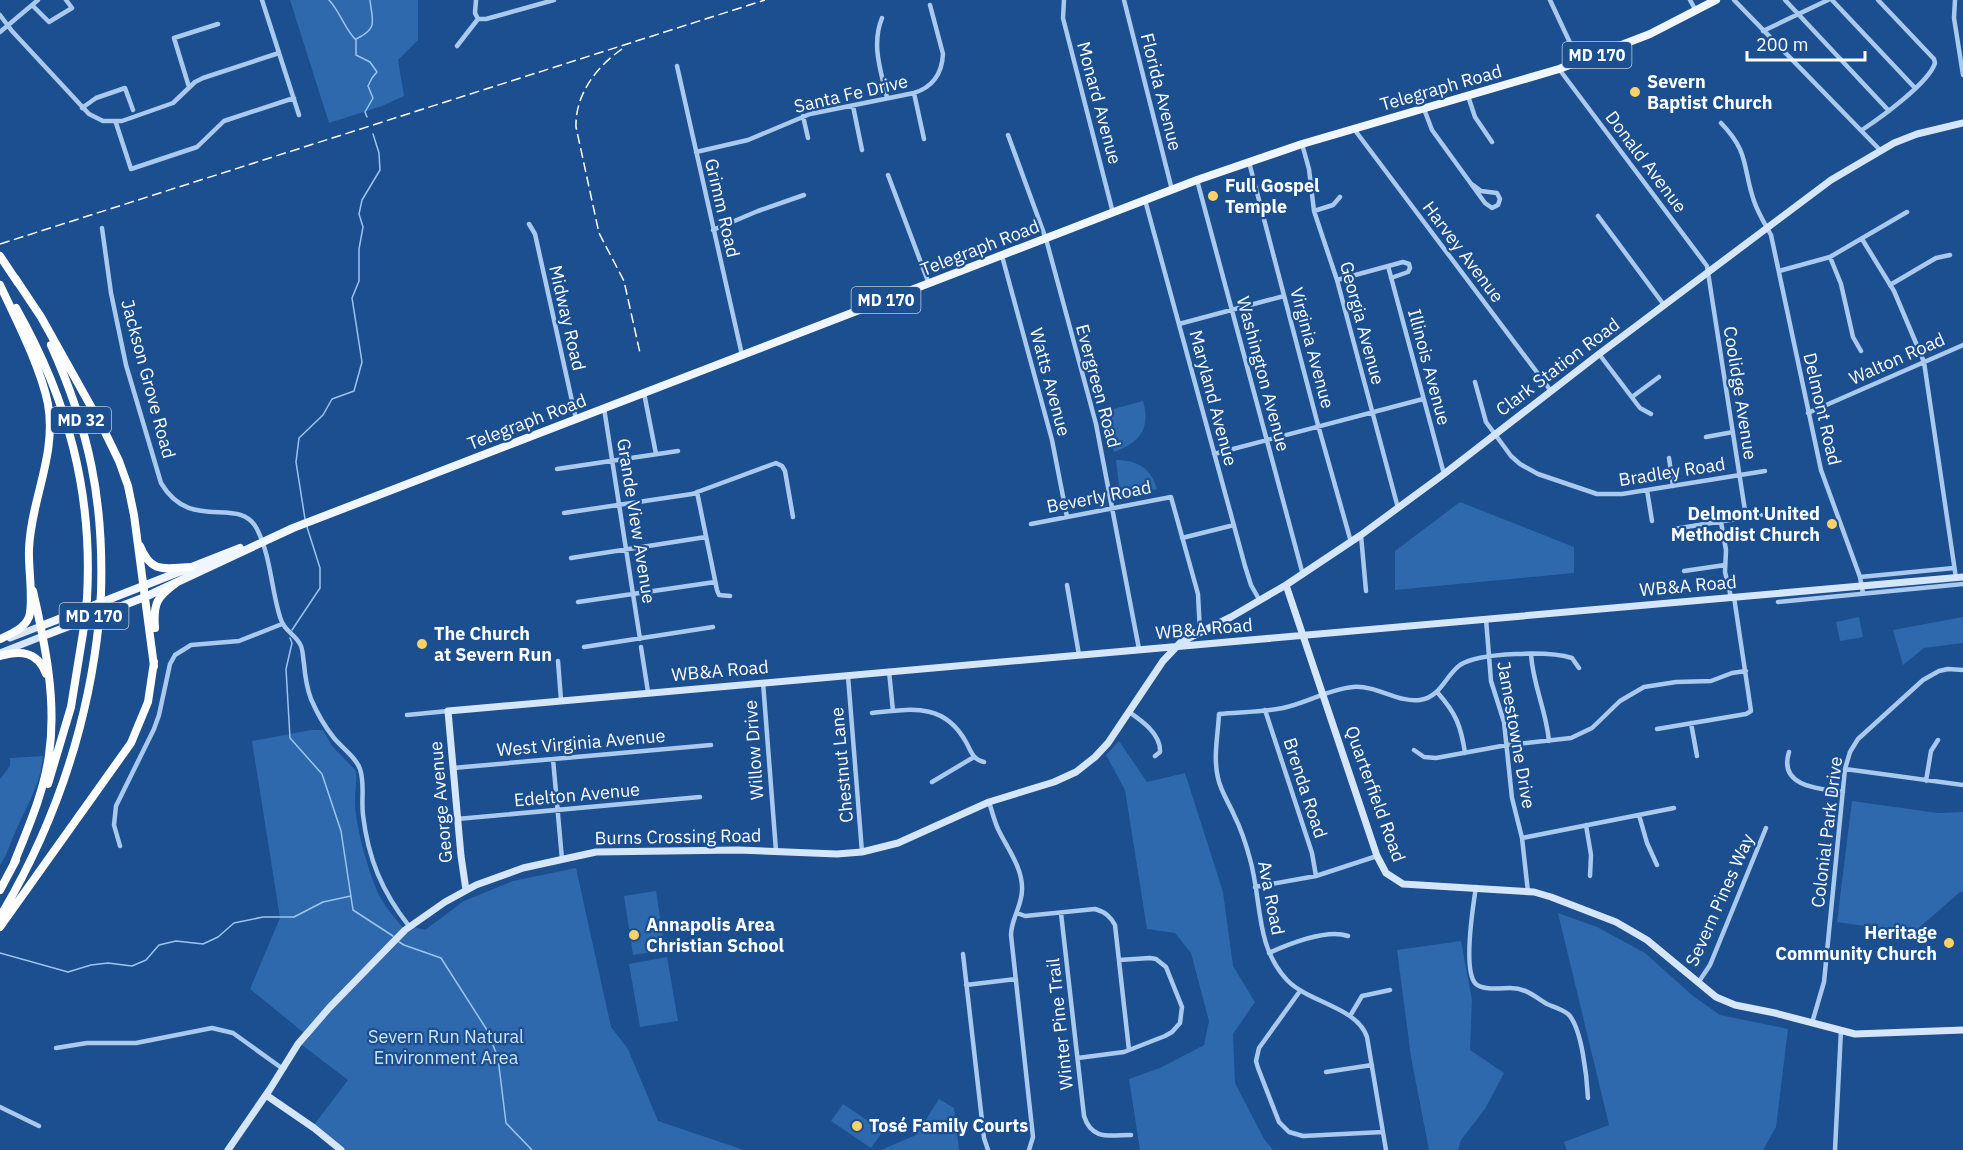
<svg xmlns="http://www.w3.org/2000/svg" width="1963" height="1150" viewBox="0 0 1963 1150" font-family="'IBM Plex Sans',sans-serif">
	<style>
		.green { fill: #2e69ad }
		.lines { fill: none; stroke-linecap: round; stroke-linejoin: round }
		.stream { stroke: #9cc4f0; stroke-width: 1.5 }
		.street { stroke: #a9c9ee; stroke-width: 4.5 }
		.secondary { stroke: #d6e6fa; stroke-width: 7 }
		.primary { stroke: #f0f6ff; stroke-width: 8 }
		.highway { stroke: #fff; stroke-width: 8 }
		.rail { stroke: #fff; stroke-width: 1.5; stroke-dasharray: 10 4.5; stroke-linecap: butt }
		.highway-bridge { stroke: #fff; stroke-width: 8 }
		.poi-dot { fill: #ffd166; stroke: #1b4f8f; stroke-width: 2 }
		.labels { text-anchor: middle; stroke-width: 4.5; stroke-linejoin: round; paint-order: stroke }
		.shield { fill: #1b4f8f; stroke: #bbcadd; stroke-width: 1.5 }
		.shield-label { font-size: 16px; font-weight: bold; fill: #fff }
		.poi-label { font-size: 18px; font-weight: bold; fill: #fff; stroke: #1b4f8f; text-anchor: start }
		.street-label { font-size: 18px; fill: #fff; stroke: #1b4f8f }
		.park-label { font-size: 18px; fill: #cfe3fa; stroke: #1b4f8f }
	</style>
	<rect width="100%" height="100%" fill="#1b4f8f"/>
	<path class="green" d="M 290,0 L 418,0 L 418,40 L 398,60 L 404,96 L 382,106 L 329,123 Z
		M 1143,401 C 1151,428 1140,443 1114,452 L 1104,415 L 1106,411 Z
		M 1116,460 C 1137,460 1151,468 1157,489 L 1124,497 L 1120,494 Z
		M 1460,502 L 1574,547 L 1574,573 L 1395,590 L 1395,551 Z
		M 1859,617 L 1863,637 L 1840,641 L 1836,622 Z
		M 1963,617 L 1963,643 L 1924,648 L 1903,665 L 1893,630 Z
		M 311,730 L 323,730 L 332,746 L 356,771 C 357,781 355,789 355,799 C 354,822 369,874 379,895 C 386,909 398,921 407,933 L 414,927 L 425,930 L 464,901 L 513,881 L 576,868 L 611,1027 L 628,1049 L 658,1121 L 744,1150 L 342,1150 L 313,1126 L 348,1080 L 302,1045 L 309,1037 L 250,989 L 280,918 L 252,741 Z
		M 1119,741 L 1147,782 L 1185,773 L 1223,892 L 1233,966 L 1255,1002 L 1233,1034 L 1235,1083 L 1264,1139 L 1273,1150 L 1140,1150 L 1129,1079 L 1160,1068 L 1204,1045 L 1209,1021 L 1191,953 L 1175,933 L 1147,929 L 1125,790 L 1106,755 Z
		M 43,756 C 41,785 25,808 14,835 C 9,846 7,855 0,865 L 0,779 L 10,766 L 10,758 Z
		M 1852,801 L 1938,813 L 1963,812 L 1963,892 L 1960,892 L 1913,933 L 1837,922 Z
		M 656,891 L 665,950 L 633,955 L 624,896 Z
		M 1558,913 L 1597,927 L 1645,953 L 1693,996 L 1720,1015 L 1788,1029 L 1776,1127 L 1763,1150 L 1567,1150 L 1564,1142 L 1609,1125 Z
		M 1461,941 L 1472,1000 L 1470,1050 L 1504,1073 L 1485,1109 L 1461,1140 L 1458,1150 L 1429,1150 L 1411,1057 L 1397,950 Z
		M 667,957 L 678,1021 L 640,1027 L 629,964 Z
		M 939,1099 L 954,1108 L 959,1150 L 881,1150 L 916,1135 Z
		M 843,1104 L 883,1131 L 871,1148 L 831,1121 Z"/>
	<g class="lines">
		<path class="stream" d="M 329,0 C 341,13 344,28 356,40 L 356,55 L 370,62 L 377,72 L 372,78 L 368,86 L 373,98 L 365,112 L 367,117
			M 356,39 C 379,28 372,21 370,0
			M 305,519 L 296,462 L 299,438 L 323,415 L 332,399 L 354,391 L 362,362 L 352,298 L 359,281 L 359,249 L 363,227 L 359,214 L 362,200 L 380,170 L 379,153 L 373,134
			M 292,630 L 320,588 L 320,568 L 307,527
			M 290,638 L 292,643 L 286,669 L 290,738 L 322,774 L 341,831 L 353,910 L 393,936
			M 399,942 L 404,945 L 441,958 L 487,1030 L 498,1058 L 506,1123 L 532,1150
			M 0,953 L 68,972 L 91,965 L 108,963 L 132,966 L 146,960 L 159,945 L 176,941 L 203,944 L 218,937 L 234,923 L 263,917 L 294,917 L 323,902 L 351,896"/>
		<path class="street" d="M 262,0 L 299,115
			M 476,0 L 475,13 L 478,19
			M 1064,0 L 1063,18 L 1113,213
			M 1124,0 L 1172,190
			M 1550,0 L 1579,62
			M 1690,0 L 1696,11
			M 1734,0 L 1880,150
			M 1785,0 L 1889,111
			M 1832,0 L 1915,88
			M 1955,0 L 1954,18 L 1963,75
			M 32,5 L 49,22 L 72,8 L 66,0
			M 0,15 L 12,31 L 89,114 L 103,121 L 122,121 L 173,103 L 195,82 L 203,78 L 279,53
			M 882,18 C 871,45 881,71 887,98
			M 1763,31 L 1828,0
			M 0,32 L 38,0
			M 457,46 L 478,19 L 486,19 L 554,0
			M 677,66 L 742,355
			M 1559,69 L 1707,266 L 1746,517
			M 189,87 L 174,38 L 218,24
			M 914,93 L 924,139
			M 1468,96 L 1475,117 L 1492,142
			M 853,106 L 862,150
			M 82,108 L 96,98 L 125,88 L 133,110
			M 1424,109 L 1432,130 L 1485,203 L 1492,208 L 1498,205 L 1500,199 L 1497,193 L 1481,191 L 1473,185
			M 803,116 L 808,138
			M 116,123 L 131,169 L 197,147 L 224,121 L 294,98
			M 1721,123 C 1750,153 1742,166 1754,201 C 1758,213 1765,224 1771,235 L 1821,470 L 1860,577 L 1863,593
			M 1354,129 L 1551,391
			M 1862,130 C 1880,118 1929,83 1935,63 L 1934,59 L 1878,0
			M 1008,135 L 1046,239 L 1096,424 L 1139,649
			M 1302,144 L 1309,169 L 1314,211 L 1337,280 L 1398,508
			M 696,152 L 748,140 L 810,114 L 914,93 C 933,87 942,73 943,54 L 930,5
			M 1249,162 L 1318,425 L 1351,542
			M 888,175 L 929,284
			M 1197,180 L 1303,575
			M 1145,200 L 1245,566 L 1251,585 L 1260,601
			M 1314,211 L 1333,205 L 1340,197
			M 1598,216 L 1664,305
			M 529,224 L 535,234 L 576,419
			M 102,228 L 111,293 L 126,365 L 161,483 C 191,534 239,494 257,529 C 271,557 271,588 280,617 C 284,632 296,634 301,646 C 303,651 303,658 304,664 C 305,676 307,688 311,699 C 317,713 325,727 334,738 C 342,748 356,757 360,769 C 365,784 361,799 363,815 C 368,858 382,892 409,926
			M 713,230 L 758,211 L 804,195
			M 1862,239 L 1894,291 L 1924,362 L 1956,578
			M 1002,256 L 1052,440 L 1067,517
			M 1830,257 L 1841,284 L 1853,337 L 1861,351
			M 1388,266 L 1444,474
			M 1779,271 L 1830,257 L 1907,212
			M 1337,280 L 1403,262 L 1409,264 L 1410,268 L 1408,272 L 1391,278
			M 1890,285 L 1936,258 L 1950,255
			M 1179,324 L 1284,296
			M 1599,354 L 1640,408 L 1651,414
			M 1475,382 L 1486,422 L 1511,456 L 1520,464 L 1538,474 L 1597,494 L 1622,494 L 1765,471
			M 644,393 L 656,454
			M 1632,397 L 1659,377
			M 604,408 L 640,639
			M 1808,413 L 1963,345
			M 1706,437 L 1733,432
			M 1214,454 L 1423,399
			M 1669,458 L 1673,486
			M 557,469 L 678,451
			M 1647,490 L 1652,521
			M 697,492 L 717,590 L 719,595 L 730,596
			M 564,513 L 692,494 L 776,463 L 782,466 L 785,471 L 793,517
			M 1721,522 L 1726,550 L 1725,572 L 1731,597
			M 1031,524 L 1171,497 L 1198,594 L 1200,632
			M 1674,529 L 1761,515
			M 1361,535 L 1366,591
			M 1182,538 L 1234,525
			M 571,558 L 706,537
			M 1684,571 L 1725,565
			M 1860,577 L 1954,568
			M 1067,585 L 1079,655
			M 578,602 L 715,582
			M 1778,602 L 1963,584
			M 1486,619 L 1491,681 L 1504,722 L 1512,798 L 1522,838 L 1528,892
			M 584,647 L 713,627
			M 641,647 L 648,692
			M 1531,654 C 1533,686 1546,709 1549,741
			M 558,661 L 561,700
			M 889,671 L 893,711
			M 848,676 L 862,852
			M 763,682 L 776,851
			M 1437,692 C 1456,713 1461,726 1465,753
			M 1265,710 L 1312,853 L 1316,876
			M 1129,712 C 1142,721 1161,734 1160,752 L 1155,756
			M 872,713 C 911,709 944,702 966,742 C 971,751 973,760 984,762
			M 407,715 L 448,711
			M 1691,723 L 1697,756
			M 1657,729 L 1746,714 L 1751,711 L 1734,597
			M 1414,750 L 1424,757 L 1436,758 L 1507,745 L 1571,738 L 1592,728 L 1620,701 L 1644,687 L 1676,682 L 1711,681 L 1732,673 L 1746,671
			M 1789,752 C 1778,787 1819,789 1843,792
			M 553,759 L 562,859
			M 453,768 L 711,745
			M 1845,769 L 1963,785
			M 1926,781 L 1931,751 L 1938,740
			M 932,782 L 974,757
			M 989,802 C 992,811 994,820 998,829 C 1007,848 1023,868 1022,890 C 1022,906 1011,919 1011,935 L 1033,1137 L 1029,1150
			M 1639,815 L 1647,843 L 1657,865
			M 457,819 L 700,797
			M 1586,825 L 1591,855 L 1590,876
			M 1522,838 L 1674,808
			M 120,846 L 114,825 L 116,806 L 154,729 L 159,715 L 170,664 L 175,655 L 191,645 L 239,641 L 282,624
			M 1255,887 L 1316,876 L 1377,856
			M 1476,887 C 1473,906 1463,968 1475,983 C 1482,991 1501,988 1510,988 C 1526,988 1534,996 1547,1004 C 1554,1007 1562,1009 1568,1014 C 1582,1027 1587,1079 1588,1098
			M 1017,913 L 1025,916 L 1095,909 C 1105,912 1110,916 1115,925 L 1129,1050
			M 1061,913 L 1084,1116 C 1092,1141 1110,1135 1131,1135
			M 1269,953 C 1289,944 1327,929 1348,936
			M 963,954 L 984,1138 L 988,1150
			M 1698,983 L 1710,965 L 1766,828
			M 966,985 L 1016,979
			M 1300,991 L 1259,1048 L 1256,1061 L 1258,1068 L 1279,1122 L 1289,1132 L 1303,1136 L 1383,1132
			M 1350,1016 L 1362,996 L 1390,990
			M 1812,1023 L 1824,982 L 1845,769 L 1850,752 L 1858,739 L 1923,680 L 1939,671 L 1948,669 L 1963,670
			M 56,1048 L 87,1043 L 136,1043 L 212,1028 L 233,1033 L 283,1069
			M 1078,1058 L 1124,1052 L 1165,1036 L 1172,1032 L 1180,1023 L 1182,1007 L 1166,967 L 1156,959 L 1150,958 L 1119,960
			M 1326,1072 L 1372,1065
			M 0,1107 L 39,1126
			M 1386,1150 L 1367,1037 C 1357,1007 1309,1003 1287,980 C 1255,946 1262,901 1250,859 C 1246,844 1241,829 1234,815 C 1229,803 1221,792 1218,778 C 1213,757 1218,735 1219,714 C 1240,712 1262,712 1283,708 C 1307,703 1329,689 1353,687 C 1377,685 1398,703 1420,700 C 1441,697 1445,676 1460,665 C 1480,652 1550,651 1572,658 L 1579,668
			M 1835,1150 L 1841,1030"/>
		<path class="secondary" d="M 1286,585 L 1377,856 L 1386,873 L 1403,884 L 1534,892 L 1551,897 L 1616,922 L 1647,940 L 1716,997 L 1735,1005 L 1775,1013 L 1855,1034 L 1963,1030
			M 10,638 L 41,626
			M 0,653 L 43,636
			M 466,890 L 461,856 L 448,711 L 1963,577
			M 266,1095 L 314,1128 L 341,1150
			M 228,1150 L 270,1089 L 298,1044 L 329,1008 L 405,930 L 445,902 L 476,885 L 523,868 L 596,852 L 738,850 L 837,854 L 862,852 L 898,843 L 989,802 L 1054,782 L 1076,772 L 1095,757 L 1108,743 L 1163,661 L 1181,642 L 1231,617 L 1286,585 L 1361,535 L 1444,474 L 1599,354 L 1831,180 L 1894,143 L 1917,134 L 1963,123"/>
		<path class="primary" d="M 41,626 L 240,548
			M 43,636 L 145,597 L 293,528 L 1197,180 L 1302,144 L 1559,69 L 1650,34 L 1716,0"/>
		<path class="highway" d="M 0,256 L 18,283
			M 15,278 L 41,317 L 103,428 L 119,461 L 128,486 L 134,515 L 154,666
			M 0,285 C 16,319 41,368 48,404 C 57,455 31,499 29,549 C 28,566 34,603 29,617 C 24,629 11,634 0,639
			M 16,308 C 68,400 93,492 87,598
			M 51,345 C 89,429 104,500 101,593
			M 140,546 C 152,575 165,568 191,567
			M 155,628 C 153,603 157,597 176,583
			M 0,656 C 20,650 38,651 46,674
			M 48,784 L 71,707 L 84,627
			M 14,863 C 28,828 44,792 49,755 C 57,700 45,644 33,591
			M 0,890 L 16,860
			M 0,917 C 54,826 88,727 99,621
			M 0,927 L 131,743 L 148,702 L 154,662"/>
		<path class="rail" d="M 622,49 C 596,67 575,95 576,127 L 599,233 L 624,281 L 640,353
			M 0,244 L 765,0"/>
		<path class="highway-bridge" d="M 99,621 L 101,593
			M 84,627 L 87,598"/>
	</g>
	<g class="poi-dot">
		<circle cx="1635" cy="92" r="6"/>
		<circle cx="1213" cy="196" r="6"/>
		<circle cx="1832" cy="524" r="6"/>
		<circle cx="422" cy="644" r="6"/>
		<circle cx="634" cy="935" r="6"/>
		<circle cx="1949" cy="943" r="6"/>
		<circle cx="857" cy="1126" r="6"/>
	</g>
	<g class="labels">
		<g class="shield">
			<rect x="1562.5" y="42" width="69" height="26" rx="4.5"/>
			<rect x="851.5" y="287" width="69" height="26" rx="4.5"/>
			<rect x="51" y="407" width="60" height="26" rx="4.5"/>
			<rect x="59.5" y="603" width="69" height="26" rx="4.5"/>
		</g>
		<g class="shield-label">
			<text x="1597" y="61">MD 170</text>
			<text x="886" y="306">MD 170</text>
			<text x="81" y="426">MD 32</text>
			<text x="94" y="622">MD 170</text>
		</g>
		<g class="poi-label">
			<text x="1647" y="88">Severn<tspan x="1647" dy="21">Baptist Church</tspan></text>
			<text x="1225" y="192">Full Gospel<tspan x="1225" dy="21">Temple</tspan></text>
			<text x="1820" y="520" text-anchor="end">Delmont United<tspan x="1820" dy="21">Methodist Church</tspan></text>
			<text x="434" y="640">The Church<tspan x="434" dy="21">at Severn Run</tspan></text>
			<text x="646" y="931">Annapolis Area<tspan x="646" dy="21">Christian School</tspan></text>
			<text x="1937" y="939" text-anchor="end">Heritage<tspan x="1937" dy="21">Community Church</tspan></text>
			<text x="869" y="1132">Tosé Family Courts</text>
		</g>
		<g class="street-label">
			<text transform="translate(1441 88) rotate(-16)" y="6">Telegraph Road</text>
			<text transform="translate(1161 92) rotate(76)" y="6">Florida Avenue</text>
			<text transform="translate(851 94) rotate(-13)" y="6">Santa Fe Drive</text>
			<text transform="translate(1099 103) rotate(75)" y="6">Monard Avenue</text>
			<text transform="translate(1646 162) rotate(53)" y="6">Donald Avenue</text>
			<text transform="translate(722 208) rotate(77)" y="6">Grimm Road</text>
			<text transform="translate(980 248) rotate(-21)" y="6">Telegraph Road</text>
			<text transform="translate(1463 252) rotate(53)" y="6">Harvey Avenue</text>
			<text transform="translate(567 318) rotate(77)" y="6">Midway Road</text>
			<text transform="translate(1362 323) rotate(75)" y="6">Georgia Avenue</text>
			<text transform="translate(1312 348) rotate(75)" y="6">Virginia Avenue</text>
			<text transform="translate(1897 359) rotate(-24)" y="6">Walton Road</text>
			<text transform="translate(1429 367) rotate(75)" y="6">Illinois Avenue</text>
			<text transform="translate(1558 367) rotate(-37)" y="6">Clark Station Road</text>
			<text transform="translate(1263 374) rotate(75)" y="6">Washington Avenue</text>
			<text transform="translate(148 379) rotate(75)" y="6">Jackson Grove Road</text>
			<text transform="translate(1050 382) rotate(75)" y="6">Watts Avenue</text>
			<text transform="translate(1098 386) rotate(75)" y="6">Evergreen Road</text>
			<text transform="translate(1740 393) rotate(81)" y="6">Coolidge Avenue</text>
			<text transform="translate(1213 398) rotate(75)" y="6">Maryland Avenue</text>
			<text transform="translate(1822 409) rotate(77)" y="6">Delmont Road</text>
			<text transform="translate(527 422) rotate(-21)" y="6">Telegraph Road</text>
			<text transform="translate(1672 472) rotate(-9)" y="6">Bradley Road</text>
			<text transform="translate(1099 497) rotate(-11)" y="6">Beverly Road</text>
			<text transform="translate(636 521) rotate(81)" y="6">Grande View Avenue</text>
			<text transform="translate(1688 586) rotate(-5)" y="6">WB&amp;A Road</text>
			<text transform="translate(1204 629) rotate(-5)" y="6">WB&amp;A Road</text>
			<text transform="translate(720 671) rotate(-5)" y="6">WB&amp;A Road</text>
			<text transform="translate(1516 735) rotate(80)" y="6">Jamestowne Drive</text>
			<text transform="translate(581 743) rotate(-5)" y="6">West Virginia Avenue</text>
			<text transform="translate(754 750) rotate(-94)" y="6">Willow Drive</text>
			<text transform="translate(842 765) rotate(-95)" y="6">Chestnut Lane</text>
			<text transform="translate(1305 788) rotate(72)" y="6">Brenda Road</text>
			<text transform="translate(1375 794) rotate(70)" y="6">Quarterfield Road</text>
			<text transform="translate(577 795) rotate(-5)" y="6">Edelton Avenue</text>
			<text transform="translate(441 802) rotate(-95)" y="6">George Avenue</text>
			<text transform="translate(1827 832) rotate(-83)" y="6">Colonial Park Drive</text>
			<text transform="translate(678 837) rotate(-1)" y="6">Burns Crossing Road</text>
			<text transform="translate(1271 898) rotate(79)" y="6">Ava Road</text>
			<text transform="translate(1720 900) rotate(-66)" y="6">Severn Pines Way</text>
			<text transform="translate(1060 1024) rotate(-96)" y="6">Winter Pine Trail</text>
		</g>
		<g class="park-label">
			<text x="446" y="1043">Severn Run Natural<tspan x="446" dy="21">Environment Area</tspan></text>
		</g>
	</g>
	<path d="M1747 51v9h118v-9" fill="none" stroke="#ffffff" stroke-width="3"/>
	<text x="1756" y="51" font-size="18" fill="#ffffff" stroke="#1b4f8f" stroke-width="4.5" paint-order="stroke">200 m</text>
</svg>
